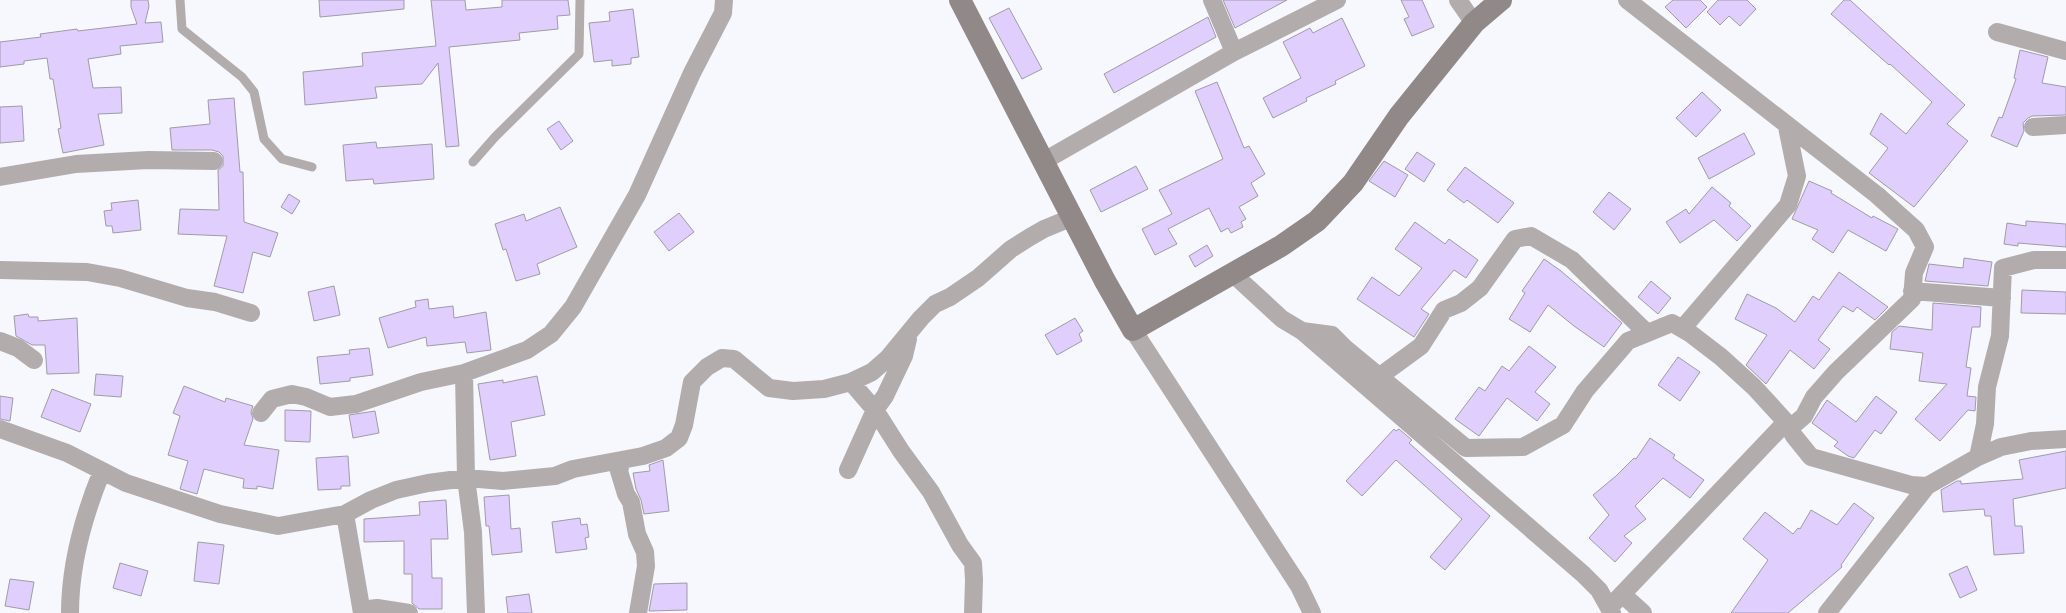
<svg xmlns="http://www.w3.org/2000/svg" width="2066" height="613" viewBox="0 0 2066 613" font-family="'Alegreya Sans',sans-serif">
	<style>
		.building { fill: #dfcefe; stroke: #9f9ca6 }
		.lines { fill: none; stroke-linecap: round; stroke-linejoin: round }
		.lane { stroke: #b2adac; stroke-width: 9 }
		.street { stroke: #b2adac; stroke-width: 18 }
		.secondary { stroke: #918888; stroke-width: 22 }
	</style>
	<rect width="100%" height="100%" fill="#f7f7fe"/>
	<path class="building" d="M 131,0 L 148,0 L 149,6 L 145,23 L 161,22 L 163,42 L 120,46 L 121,54 L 88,59 L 93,88 L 121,87 L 122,113 L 98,114 L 104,145 L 63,153 L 58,129 L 61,128 L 53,79 L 50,79 L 47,58 L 24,61 L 24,64 L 0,67 L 0,42 L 41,37 L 40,34 L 77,29 L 78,31 L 137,24 L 131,7 Z
		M 319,0 L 404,0 L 404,9 L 320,17 Z
		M 431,0 L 465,0 L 466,10 L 502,7 L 502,0 L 568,0 L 570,15 L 557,16 L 558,29 L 519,33 L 520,40 L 449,47 L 459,146 L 446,147 L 438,63 L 422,84 L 375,87 L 377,98 L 305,105 L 303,72 L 363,66 L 362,53 L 436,46 Z
		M 1223,0 L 1287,0 L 1235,28 Z
		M 1401,0 L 1422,0 L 1434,27 L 1412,36 L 1404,19 L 1409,17 Z
		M 1673,0 L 1700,0 L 1707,7 L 1686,28 L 1665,7 Z
		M 1718,0 L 1747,0 L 1756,9 L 1740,26 L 1729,16 L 1720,25 L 1707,12 Z
		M 1844,0 L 1850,0 L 1965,105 L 1947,124 L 1968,141 L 1914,207 L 1869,173 L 1888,148 L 1870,134 L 1881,113 L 1906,134 L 1932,102 L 1890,64 L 1889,65 L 1831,14 Z
		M 1009,8 L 1042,69 L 1022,79 L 989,18 Z
		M 633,9 L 639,57 L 631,58 L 631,64 L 612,66 L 612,60 L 594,62 L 589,23 L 610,21 L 609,12 Z
		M 1208,17 L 1216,37 L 1114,93 L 1104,74 Z
		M 1342,18 L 1365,66 L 1335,81 L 1336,84 L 1306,98 L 1307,101 L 1273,118 L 1263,98 L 1301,78 L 1283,42 L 1310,28 L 1313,33 Z
		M 2020,50 L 2048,57 L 2042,83 L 2066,87 L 2066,115 L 2032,116 L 2028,118 L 2023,123 L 2024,131 L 2017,147 L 1991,136 L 1999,117 L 2002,118 L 2016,79 L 2014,78 Z
		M 1217,82 L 1244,148 L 1249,146 L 1265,174 L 1251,183 L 1258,196 L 1239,207 L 1246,219 L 1241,222 L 1243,227 L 1231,233 L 1228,228 L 1221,232 L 1209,208 L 1168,229 L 1177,244 L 1155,255 L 1142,229 L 1172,214 L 1159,190 L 1223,159 L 1195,91 Z
		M 1702,92 L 1721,110 L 1696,137 L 1676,118 Z
		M 234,98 L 240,172 L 243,172 L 244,222 L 278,233 L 270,257 L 253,252 L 243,293 L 214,286 L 227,236 L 178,234 L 180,209 L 219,210 L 218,170 L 223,166 L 223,156 L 219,152 L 212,150 L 172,150 L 170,128 L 210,124 L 208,100 Z
		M 22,106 L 24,141 L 0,143 L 0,107 Z
		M 559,121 L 573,141 L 561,150 L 547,129 Z
		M 1744,133 L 1755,154 L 1709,179 L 1698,158 Z
		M 376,142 L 377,148 L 432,144 L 434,179 L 374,184 L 373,179 L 346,181 L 343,145 Z
		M 1417,152 L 1435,164 L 1424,182 L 1405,169 Z
		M 1384,161 L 1408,175 L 1395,197 L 1369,181 Z
		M 1136,166 L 1148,189 L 1101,212 L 1090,190 Z
		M 1465,167 L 1514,203 L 1498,223 L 1467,200 L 1464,203 L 1447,190 Z
		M 1809,181 L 1832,191 L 1831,193 L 1872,218 L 1873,216 L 1898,229 L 1886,251 L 1848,230 L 1833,253 L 1812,239 L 1818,230 L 1792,219 Z
		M 1712,187 L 1731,203 L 1729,206 L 1751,226 L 1737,241 L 1714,220 L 1680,243 L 1666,222 L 1686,209 L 1689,214 Z
		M 1609,192 L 1631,209 L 1614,230 L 1593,212 Z
		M 289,194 L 300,201 L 292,214 L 281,207 Z
		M 138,200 L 141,230 L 113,233 L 112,226 L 106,226 L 104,211 L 112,210 L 111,203 Z
		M 560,207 L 577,247 L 537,264 L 540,274 L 516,281 L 506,249 L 503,250 L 495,224 L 524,214 L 526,221 Z
		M 679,213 L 694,232 L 669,251 L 654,232 Z
		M 2026,221 L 2066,224 L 2066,247 L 2018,243 L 2018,246 L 2004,244 L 2007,223 L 2026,226 Z
		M 1415,222 L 1445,244 L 1449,239 L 1478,260 L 1466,278 L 1454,270 L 1421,309 L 1429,314 L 1414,337 L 1357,299 L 1372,277 L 1399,296 L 1422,268 L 1395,249 Z
		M 1207,245 L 1213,256 L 1195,267 L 1189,256 Z
		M 1964,258 L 1992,262 L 1988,286 L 1925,281 L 1929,264 L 1963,268 Z
		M 1544,259 L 1561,271 L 1622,323 L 1604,347 L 1574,326 L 1548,305 L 1530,332 L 1509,319 L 1525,293 L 1522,291 Z
		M 1839,272 L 1888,307 L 1875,320 L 1857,307 L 1853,312 L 1843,306 L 1818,340 L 1830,349 L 1814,369 L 1790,350 L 1766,384 L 1746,365 L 1767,335 L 1735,319 L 1747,294 L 1776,308 L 1795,322 L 1813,296 L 1819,300 Z
		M 1651,281 L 1671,298 L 1658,314 L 1638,297 Z
		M 334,286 L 340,315 L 314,321 L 308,292 Z
		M 2022,290 L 2066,292 L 2066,314 L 2021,313 Z
		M 428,299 L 429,309 L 453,306 L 454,318 L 486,312 L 491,350 L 467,353 L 465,342 L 427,346 L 426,337 L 388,348 L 379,318 L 416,307 L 415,301 Z
		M 1933,303 L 1981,307 L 1980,327 L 1972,327 L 1966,367 L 1971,368 L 1967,396 L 1976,397 L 1975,411 L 1968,410 L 1940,441 L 1915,419 L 1947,384 L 1919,381 L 1923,353 L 1890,349 L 1892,332 L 1899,326 L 1932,330 Z
		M 28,314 L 29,317 L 38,317 L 38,321 L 77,318 L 79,373 L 47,374 L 45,345 L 32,345 L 16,336 L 14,316 Z
		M 1075,318 L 1083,331 L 1079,334 L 1082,341 L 1057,355 L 1045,335 Z
		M 1529,346 L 1556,367 L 1535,392 L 1550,404 L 1537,421 L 1507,398 L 1479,436 L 1455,419 L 1479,387 L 1485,391 L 1502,366 L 1509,371 Z
		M 369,348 L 373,375 L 350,378 L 350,381 L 320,384 L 317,357 L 350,354 L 349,350 Z
		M 1678,357 L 1700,372 L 1680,401 L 1658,385 Z
		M 96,374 L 123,376 L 121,397 L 94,395 Z
		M 537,376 L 545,415 L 511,422 L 516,456 L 490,460 L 478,384 L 503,380 L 503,383 Z
		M 184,386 L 225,402 L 226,398 L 253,406 L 251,412 L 253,419 L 244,445 L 279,450 L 273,489 L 257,486 L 257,489 L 243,488 L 244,479 L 204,469 L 197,494 L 180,489 L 188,461 L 168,455 L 180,416 L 173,413 Z
		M 52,389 L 91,404 L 80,432 L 41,417 Z
		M 0,396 L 13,398 L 10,421 L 0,419 Z
		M 1876,396 L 1897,412 L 1881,434 L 1875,430 L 1854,458 L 1848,456 L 1834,446 L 1838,442 L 1812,423 L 1827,400 L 1856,422 Z
		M 285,410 L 311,411 L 310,442 L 285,441 Z
		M 375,411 L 379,433 L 353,438 L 349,415 Z
		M 1394,429 L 1396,431 L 1399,429 L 1412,440 L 1409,443 L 1490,516 L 1445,570 L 1430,557 L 1462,519 L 1396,460 L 1362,496 L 1346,481 Z
		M 1650,438 L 1675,455 L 1673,458 L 1704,480 L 1690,498 L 1663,478 L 1635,506 L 1646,519 L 1624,536 L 1632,543 L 1615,562 L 1589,538 L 1609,515 L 1593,495 L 1616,476 L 1634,458 L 1636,459 Z
		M 2066,451 L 2066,488 L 2013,499 L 2015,526 L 2022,526 L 2024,553 L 1994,555 L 1991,516 L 1985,516 L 1984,509 L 1943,512 L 1941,490 L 1957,481 L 1961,481 L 1961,484 L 2023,479 L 2019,460 Z
		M 348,456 L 350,486 L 341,486 L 341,489 L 318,490 L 316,458 Z
		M 663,460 L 669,511 L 644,514 L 641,500 L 636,489 L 633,473 L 650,471 L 649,465 Z
		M 509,495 L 511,529 L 520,528 L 522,552 L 492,555 L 489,526 L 486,526 L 484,497 Z
		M 446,500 L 448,539 L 431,539 L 432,578 L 442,578 L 442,609 L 419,609 L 412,603 L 412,574 L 404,574 L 404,541 L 364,542 L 364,519 L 420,515 L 419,502 Z
		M 1854,503 L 1874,518 L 1841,565 L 1842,567 L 1788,613 L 1731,613 L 1768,560 L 1743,539 L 1765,512 L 1793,534 L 1798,528 L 1800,529 L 1811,510 L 1837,525 Z
		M 580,518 L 581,525 L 587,524 L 589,537 L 585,538 L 587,549 L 556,553 L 552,522 Z
		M 198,542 L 224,545 L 219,584 L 194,581 Z
		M 120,563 L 148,571 L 141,596 L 113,588 Z
		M 1967,566 L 1977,590 L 1960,598 L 1949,574 Z
		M 10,579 L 34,582 L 29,610 L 5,606 Z
		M 687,583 L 687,610 L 649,611 L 654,584 Z
		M 529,594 L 532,613 L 508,613 L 506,597 Z"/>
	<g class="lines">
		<path class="lane" d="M 180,0 L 182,29 L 242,77 L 254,92 L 264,139 L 282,159 L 312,167
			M 473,162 L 495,137 L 579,54 L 580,0"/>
		<path class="street" d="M 1212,0 L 1234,52
			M 1458,0 L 1474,23
			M 1627,0 L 1877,195 L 1916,230 L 1925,247 L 1914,273 L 1912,299 L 1836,372 L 1814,397 L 1804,416 L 1790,428
			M 1997,32 L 2066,51
			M 2033,127 L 2066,125
			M 1044,161 L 1234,52 L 1337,0
			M 0,177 L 76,164 L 148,160 L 214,161
			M 0,270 L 87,272 L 120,278 L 187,298 L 215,302 L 251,313
			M 1232,273 L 1282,319 L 1302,331 L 1332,335 L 1346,349 L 1466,448 L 1523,447 L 1563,425 L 1585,391 L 1628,341 L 1672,323 L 1691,334 L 1721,357 L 1754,387 L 1786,422 L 1794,436 L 1811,457 L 1911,485 L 1927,486 L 1978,457 L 2001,447 L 2031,441 L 2066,439
			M 1912,291 L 2002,298
			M 1682,329 L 1788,205 L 1797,176 L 1787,127
			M 1133,330 L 1299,586 L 1312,613
			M 1302,331 L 1583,574 L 1599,590 L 1612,613
			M 0,341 L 18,348 L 34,360
			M 1380,376 L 1421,346 L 1444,310 L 1461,303 L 1480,288 L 1515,239 L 1531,236 L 1572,260 L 1647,333
			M 851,382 L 875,410 L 901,451 L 931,492 L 960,545 L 973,563 L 974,580 L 973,613
			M 261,413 L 272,399 L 292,394 L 306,397 L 330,407 L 356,404 L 421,382 L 464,373
			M 0,429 L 67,453 L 126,483 L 220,514 L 278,526 L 345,514 L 371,500 L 396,490 L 428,483 L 466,478 L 503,481 L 555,476 L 573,469 L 643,456 L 666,448 L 679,438 L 684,425 L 692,382 L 707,367 L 722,358 L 734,359 L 769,388 L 793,391 L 824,389 L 851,382 L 872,372 L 888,358 L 921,318 L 935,304 L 950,297 L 978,278 L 1011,249 L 1030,237 L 1044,229 L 1073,217
			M 1978,457 L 1985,424 L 1987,387 L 2000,336 L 2003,268 L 2034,260 L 2066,260
			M 622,460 L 619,471 L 626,494 L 631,502 L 637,534 L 645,552 L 646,566 L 638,613
			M 848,470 L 875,410 L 885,396 L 904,356 L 908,339
			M 345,514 L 362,613
			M 1622,594 L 1643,613
			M 1609,608 L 1786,422
			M 362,610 L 377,608 L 409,613
			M 70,613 C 70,565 84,515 102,471
			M 476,613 L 473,532 L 466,478 L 464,373 L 527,350 L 551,334 L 573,307 L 637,195 L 692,73 L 723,13 L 724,0
			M 1827,613 L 1927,486"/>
		<path class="secondary" d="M 960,0 L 1105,281 L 1133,330 L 1281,246 L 1317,221 L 1353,183 L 1399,116 L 1474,23 L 1501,0"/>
	</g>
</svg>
